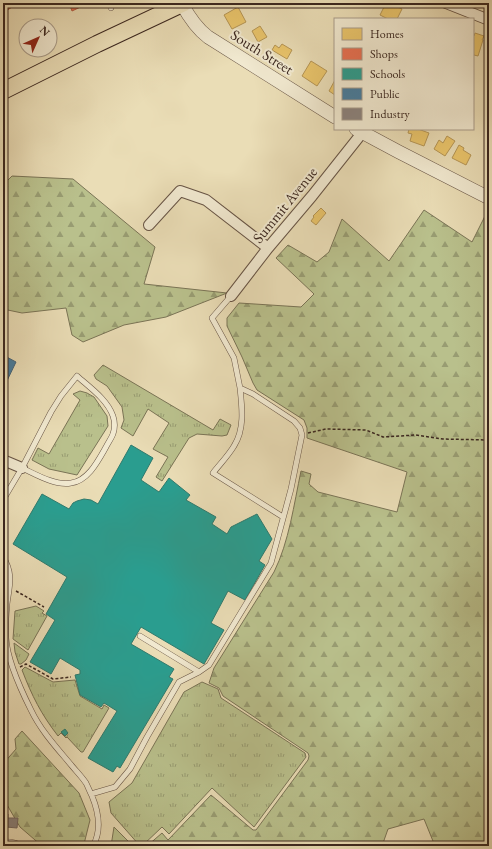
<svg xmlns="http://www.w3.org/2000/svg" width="492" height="849" viewBox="0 0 492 849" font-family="'EB Garamond',serif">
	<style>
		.grass { fill: url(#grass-tufts); stroke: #7a7456 }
		.forest { fill: url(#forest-firs); stroke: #7a7456 }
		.homes { fill: #e9c46a; stroke: #b59554 }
		.shops { fill: #e76f51; stroke: #b35942 }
		.schools { fill: #2a9d8f; stroke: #2f7a6d }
		.public { fill: #457b9d; stroke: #426277 }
		.industry { fill: #8a817c; stroke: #726660 }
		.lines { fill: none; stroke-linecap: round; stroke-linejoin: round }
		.service-casing { stroke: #675445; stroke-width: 6 }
		.minor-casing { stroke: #675445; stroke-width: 12 }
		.tertiary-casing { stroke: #675445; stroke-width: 14 }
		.primary-casing { stroke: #3b271f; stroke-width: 18 }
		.path { stroke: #3b271f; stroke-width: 1.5; stroke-dasharray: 3 2; stroke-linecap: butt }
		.service { stroke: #f1e9d0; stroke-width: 5 }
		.minor { stroke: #f1e9d0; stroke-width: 10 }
		.tertiary { stroke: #f1e9d0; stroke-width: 13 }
		.primary { stroke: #eaddb6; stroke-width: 16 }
		.labels { text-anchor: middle; stroke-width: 4; stroke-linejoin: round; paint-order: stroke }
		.street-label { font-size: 15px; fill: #3b271f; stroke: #f1e9d0 }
	</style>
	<defs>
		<pattern id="grass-tufts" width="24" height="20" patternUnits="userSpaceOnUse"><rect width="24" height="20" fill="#b9c08c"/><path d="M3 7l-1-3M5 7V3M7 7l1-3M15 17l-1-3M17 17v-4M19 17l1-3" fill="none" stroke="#989c72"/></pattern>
		<pattern id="forest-firs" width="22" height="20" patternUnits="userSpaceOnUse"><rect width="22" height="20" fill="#b9c08c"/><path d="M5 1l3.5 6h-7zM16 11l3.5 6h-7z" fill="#989c72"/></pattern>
	</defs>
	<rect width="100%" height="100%" fill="#eaddb6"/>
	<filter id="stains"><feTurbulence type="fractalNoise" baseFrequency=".005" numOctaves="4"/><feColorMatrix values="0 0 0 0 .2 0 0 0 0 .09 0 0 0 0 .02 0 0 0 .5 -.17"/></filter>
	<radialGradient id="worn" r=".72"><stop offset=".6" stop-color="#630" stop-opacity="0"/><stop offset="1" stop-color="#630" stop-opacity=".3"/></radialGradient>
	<path class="grass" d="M 103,365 L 213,430 L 220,419 L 231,425 L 227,435 L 222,436 L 197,434 L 189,438 L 162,481 L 156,477 L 168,457 L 153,449 L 169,423 L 148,409 L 133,436 L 121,428 L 124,420 L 122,407 L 107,386 L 96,379 L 94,375 Z
		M 80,391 L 87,393 L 94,397 L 107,416 L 108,426 L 77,475 L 49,469 L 32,460 L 38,448 L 49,454 L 80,400 L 73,394 Z
		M 36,606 L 44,611 L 42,613 L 47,616 L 28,650 L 13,639 L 15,611 Z
		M 14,643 L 29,654 L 26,660 L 21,664 L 19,664 L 15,652 Z
		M 25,667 L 53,682 L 75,680 L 80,696 L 102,709 L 104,705 L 109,708 L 83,752 L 81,752 L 67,737 L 66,738 L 61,733 L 58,736 C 41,714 32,696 22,670 Z
		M 202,682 L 218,689 L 221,698 L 305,753 L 306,757 L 254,827 L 212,788 L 169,834 L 162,827 L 142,846 L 140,846 L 111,813 L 109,802 L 132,783 L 184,692 Z"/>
	<path class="forest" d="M 12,176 L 73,179 L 155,247 L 144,284 L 227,293 L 166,317 L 124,325 L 83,342 L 72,335 L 66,308 L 22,313 L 3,309 L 3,185 Z
		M 489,208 L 489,846 L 435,846 L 424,819 L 388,829 L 382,846 L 147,846 L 162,833 L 168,840 L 211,795 L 253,830 L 256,830 L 308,760 L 309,756 L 308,753 L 223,696 L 219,688 L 209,683 L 214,668 L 274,572 C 289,542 294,504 301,471 L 311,474 L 309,484 L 318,492 L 397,512 L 407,472 L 307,438 L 307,428 L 304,420 L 257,390 L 253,383 L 242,357 L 227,326 L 227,318 L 239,303 L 301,307 L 314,294 L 276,258 L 288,245 L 317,262 L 329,252 L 342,219 L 389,261 L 424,210 L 472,242 Z
		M 22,731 L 79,793 L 90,820 L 84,844 L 82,846 L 42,846 L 20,827 L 3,798 L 3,764 L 16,749 L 15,739 Z
		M 114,827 L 133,846 L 111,846 Z"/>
	<path class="homes" d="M 386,3 L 390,3 L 402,9 L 397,19 L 388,19 L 380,15 Z
		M 238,7 L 246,22 L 232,29 L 224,15 Z
		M 260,26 L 267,37 L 258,42 L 252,31 Z
		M 475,33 L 484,36 L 482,40 L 483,40 L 478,56 L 474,55 L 473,56 L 473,36 L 474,36 Z
		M 282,44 L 292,50 L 287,59 L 272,50 L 275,45 L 279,48 Z
		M 311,61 L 327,71 L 317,86 L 302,76 Z
		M 335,80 L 335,95 L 329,91 Z
		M 409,129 L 418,129 L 429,133 L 424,146 L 410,141 L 412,134 L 408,133 Z
		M 447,136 L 455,141 L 445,156 L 434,149 L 439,140 L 443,143 Z
		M 459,145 L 464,148 L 463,150 L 471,155 L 466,165 L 452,158 Z
		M 321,208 L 326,213 L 316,225 L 311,221 L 314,217 L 313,216 Z"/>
	<path class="shops" d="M 3,3 L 18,3 L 3,13 Z
		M 69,3 L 89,3 L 72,11 Z"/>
	<path class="schools" d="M 131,445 L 153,458 L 141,480 L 159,492 L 169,478 L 190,495 L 186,500 L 216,517 L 212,524 L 227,534 L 231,527 L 257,514 L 272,539 L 259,561 L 265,565 L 245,600 L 228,591 L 211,623 L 224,630 L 204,664 L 141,627 L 131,644 L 174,669 L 169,677 L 173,679 L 120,768 L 117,766 L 113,772 L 88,758 L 117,711 L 104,703 L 101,707 L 80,695 L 75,675 L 80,674 L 80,670 L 60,658 L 51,674 L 30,662 L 55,620 L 46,614 L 67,577 L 13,544 L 42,494 L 69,509 L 73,503 L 77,501 L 84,499 L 91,500 L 98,504 Z
		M 65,729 L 68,733 L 65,736 L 61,732 Z"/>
	<path class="public" d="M 3,355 L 16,362 L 3,389 Z"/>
	<path class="industry" d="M 3,814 L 8,814 L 8,818 L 18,818 L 17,828 L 6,827 L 5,831 L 3,831 Z"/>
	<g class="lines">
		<g class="service-casing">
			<path id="service" d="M 109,3 L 111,8
				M 240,388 C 242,407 245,429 234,446 C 228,456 220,464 213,473 L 283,517
				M 3,500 L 22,468 L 51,412 L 61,396 L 77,376 C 89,387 107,399 113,416 C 115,422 115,428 113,434 C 111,439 108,443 106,447 C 98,461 88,481 71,483 C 55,486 35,474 22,468
				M 3,557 C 14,574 9,587 7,604 C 6,616 5,627 6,638 C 7,660 21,690 31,710 C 41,731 57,748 72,766 C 77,772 82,777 86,783 C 88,787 90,792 92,796 C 99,813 102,830 93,846
				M 140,636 L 199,672
				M 91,794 L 115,787 L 130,769 L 147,737 L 179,682 L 199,672 L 209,665 L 271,563 L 291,489 L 302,435 L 300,428 L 294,421 L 253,394 L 240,388 L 234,358 L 212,318 L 231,296
				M 3,842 C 10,841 16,843 23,846"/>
		</g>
		<g class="minor-casing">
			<path id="minor" d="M 446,3 L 489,20
				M 149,225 L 180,191 L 206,200 L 268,248
				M 231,296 L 268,248 L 312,196 L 362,133
				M 3,460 L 22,468"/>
		</g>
		<g class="tertiary-casing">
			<path id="tertiary" d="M 182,4 C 189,17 196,28 208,37 L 335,117
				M 356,129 L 399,152 L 489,198"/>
		</g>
		<g class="primary-casing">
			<path id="primary" d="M 3,91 L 97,44 L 184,3"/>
		</g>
		<path class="path" d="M 308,433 L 326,429 L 366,430 L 383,437 L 416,435 L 443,439 L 489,440
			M 16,591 L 44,607
			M 20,667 L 26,664 L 53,679 L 71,677
			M 3,684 C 6,690 6,693 3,699"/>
		<use href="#service" class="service"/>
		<use href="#minor" class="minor"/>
		<use href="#tertiary" class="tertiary"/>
		<use href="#primary" class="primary"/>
	</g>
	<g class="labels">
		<g class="street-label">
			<text transform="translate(262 52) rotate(32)" y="5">South Street</text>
			<text transform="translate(285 205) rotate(-51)" y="5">Summit Avenue</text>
		</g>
	</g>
	<rect width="492" height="849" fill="none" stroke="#eaddb6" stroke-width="16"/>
	<rect x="4" y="4" width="484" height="841" fill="none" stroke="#3b271f" stroke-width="2"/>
	<rect x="8" y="8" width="476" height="833" fill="none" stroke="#3b271f"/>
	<rect x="334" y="18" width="140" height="112" fill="#f1e9d0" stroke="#a89b89"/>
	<rect x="342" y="28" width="20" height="12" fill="#e9c46a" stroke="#a89b89"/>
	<text x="370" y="38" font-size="12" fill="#3b271f">Homes</text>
	<rect x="342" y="48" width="20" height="12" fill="#e76f51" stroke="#a89b89"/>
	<text x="370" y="58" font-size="12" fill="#3b271f">Shops</text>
	<rect x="342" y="68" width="20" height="12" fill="#2a9d8f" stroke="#a89b89"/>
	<text x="370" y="78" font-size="12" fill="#3b271f">Schools</text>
	<rect x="342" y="88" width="20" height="12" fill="#457b9d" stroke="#a89b89"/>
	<text x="370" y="98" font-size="12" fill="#3b271f">Public</text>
	<rect x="342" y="108" width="20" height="12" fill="#8a817c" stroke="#a89b89"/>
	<text x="370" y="118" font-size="12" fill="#3b271f">Industry</text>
	<g transform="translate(38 38) rotate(45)"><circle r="19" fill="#f1e9d0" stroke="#a89b89"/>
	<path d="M0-3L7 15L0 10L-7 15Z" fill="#8f2418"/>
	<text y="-6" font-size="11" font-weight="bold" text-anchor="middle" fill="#3b271f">N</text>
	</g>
	<rect width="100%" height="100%" filter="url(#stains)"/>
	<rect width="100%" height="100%" fill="url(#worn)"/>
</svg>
